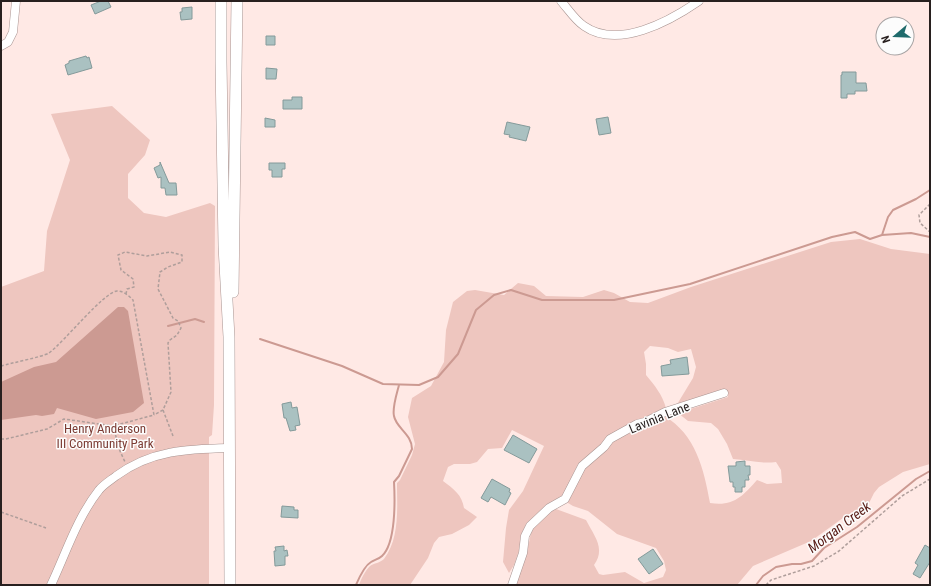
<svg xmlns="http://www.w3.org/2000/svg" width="931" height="586" viewBox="0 0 931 586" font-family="'Roboto Condensed',sans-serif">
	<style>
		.green { fill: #eec6bf }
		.water { fill: #cc9a92 }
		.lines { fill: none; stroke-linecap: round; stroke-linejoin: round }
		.stream { stroke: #cc9a92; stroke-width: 2 }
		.building { fill: #aac1c1; stroke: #849a9a }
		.minor-casing { stroke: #a99491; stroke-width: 9 }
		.highway-casing { stroke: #a99491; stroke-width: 12 }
		.path { stroke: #af9e9b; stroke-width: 1.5; stroke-dasharray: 3 2; stroke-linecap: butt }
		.minor { stroke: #fff; stroke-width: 8 }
		.highway { stroke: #fff; stroke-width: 11 }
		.labels { text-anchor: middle; stroke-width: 3; stroke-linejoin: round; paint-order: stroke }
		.street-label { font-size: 13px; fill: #28201f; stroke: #fcfcfc }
		.park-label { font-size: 13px; fill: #7c3b33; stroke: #fcfcfc }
		.water-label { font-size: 14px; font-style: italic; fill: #561913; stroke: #fcfcfc }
	</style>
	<rect width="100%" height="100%" fill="#ffe9e5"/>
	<path class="green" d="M 112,106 L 150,140 L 145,155 L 128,174 L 128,198 L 144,213 L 166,217 L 210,203 L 215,206 L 214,405 L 212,435 L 209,437 L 209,585 L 1,585 L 1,287 L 44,271 L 47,231 L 70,160 L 51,114 Z
		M 860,239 L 891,249 L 930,254 L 930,464 L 903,472 L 879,487 L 874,493 L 868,505 L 859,513 L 847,515 L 811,541 L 753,566 L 737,585 L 516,585 L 527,552 L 532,528 L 549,512 L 556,509 L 586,520 C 594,536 606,548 594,565 L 599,574 L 603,575 L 625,572 L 644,583 L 663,577 L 666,570 L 664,561 L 656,548 L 617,534 L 588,511 L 573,506 L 568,503 L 567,499 L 583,468 L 612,441 L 630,433 L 638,426 L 664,416 C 696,434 704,470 710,503 C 733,507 743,496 757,480 L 767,484 L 782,483 L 781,470 L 776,462 C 761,464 747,460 733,459 L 727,444 L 718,429 L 711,423 L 688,421 L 678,413 L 728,397 L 726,390 L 676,406 L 693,378 L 696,367 L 691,349 L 678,352 L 668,348 L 650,346 L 644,352 L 646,364 L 646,375 C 655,386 662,394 666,408 L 646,419 L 639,419 L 629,426 L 602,444 L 578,464 L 563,495 L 544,507 L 526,524 L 521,535 L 519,551 L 514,565 L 509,573 L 503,562 L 506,528 L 509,510 L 523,491 L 544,446 L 512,430 L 502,448 L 488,449 L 477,462 L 470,464 L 454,464 L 448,467 L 443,481 C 454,489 462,495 464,508 L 477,517 L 469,525 L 452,534 L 439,537 L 434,543 L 428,558 L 410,585 L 359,585 C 361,579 365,571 370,566 C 374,563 380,563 384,559 C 400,538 397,507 397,483 L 400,480 L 412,455 L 415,444 L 408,417 L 412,398 L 431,386 L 444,362 L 446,330 L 453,302 L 467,291 L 475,290 L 504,295 L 518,283 L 534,286 L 546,296 L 583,297 L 604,290 L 614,293 L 630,302 L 648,303 L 691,287 L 831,242 Z"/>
	<path class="water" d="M 118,307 L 124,307 L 128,311 L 144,403 L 133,412 L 96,419 L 57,408 L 54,414 L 42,416 L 36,415 L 1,420 L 1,382 L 34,367 L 56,362 Z"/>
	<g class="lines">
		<path class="stream" d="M 882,235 L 888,217 L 893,210 L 916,199 L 930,190
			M 168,326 L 195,319 L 204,322
			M 260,339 L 342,366 L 383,384 L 419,385 L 438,377 L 458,354 L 476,310 L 494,295 L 511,290 L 542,300 L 614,300 L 690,284 L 832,237 L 855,232 L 870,239 L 882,235 L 911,233 L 930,237
			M 356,585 C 359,578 364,566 371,562 C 374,560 379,559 382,556 C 396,543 395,500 394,482 L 399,476 L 412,449 C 412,434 396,428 394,416 C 392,408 397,393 399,385
			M 756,585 L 763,576 L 776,567 L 792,564 L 801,564 L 812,561 L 824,548 L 857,527 L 916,479 L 930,471"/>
	</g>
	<path class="building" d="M 101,1 L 108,1 L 111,7 L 95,14 L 91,5 Z
		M 192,7 L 192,19 L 181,20 L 180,12 L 182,12 L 182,8 Z
		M 266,36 L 275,36 L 275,45 L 266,45 Z
		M 86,56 L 87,58 L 89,57 L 92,68 L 68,75 L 65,65 L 69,63 L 69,61 Z
		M 266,68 L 277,69 L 276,79 L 266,79 Z
		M 842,72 L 856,72 L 856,83 L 866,83 L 867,91 L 855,91 L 855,94 L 847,94 L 847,98 L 841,98 L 841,75 L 842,75 Z
		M 292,97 L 302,97 L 302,109 L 283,109 L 283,100 L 292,100 Z
		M 608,117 L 611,133 L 599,135 L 596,119 Z
		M 265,118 L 275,120 L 275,127 L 265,127 Z
		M 507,122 L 530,127 L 526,141 L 509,137 L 510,135 L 504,134 Z
		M 160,162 L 169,183 L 176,183 L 177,195 L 166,195 L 165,188 L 161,188 L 161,177 L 158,178 L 154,168 L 160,165 Z
		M 269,163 L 285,163 L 285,169 L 282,169 L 282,177 L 272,177 L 272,170 L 269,170 Z
		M 687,357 L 689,374 L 662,376 L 661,366 L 671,364 L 670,360 Z
		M 291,402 L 292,408 L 297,407 L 300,425 L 295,426 L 296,430 L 290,431 L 286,418 L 284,418 L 282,404 Z
		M 513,435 L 537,449 L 529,463 L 504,450 Z
		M 745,461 L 745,466 L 750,466 L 750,475 L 748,475 L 749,480 L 745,480 L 745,487 L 742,487 L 742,492 L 735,492 L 735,487 L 733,487 L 733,482 L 730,482 L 728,466 L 736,466 L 736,462 Z
		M 492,479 L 510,489 L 509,492 L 511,493 L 505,505 L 491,497 L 488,502 L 481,498 Z
		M 282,506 L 294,507 L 294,510 L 298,510 L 298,518 L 281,517 Z
		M 925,545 L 930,548 L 930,562 L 920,578 L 913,574 L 918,565 L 915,563 Z
		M 284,546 L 284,551 L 287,550 L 288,556 L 285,556 L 285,565 L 275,566 L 274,551 L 276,551 L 275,547 Z
		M 653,549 L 663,564 L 649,574 L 638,559 Z"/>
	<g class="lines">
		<g class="minor-casing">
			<path id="minor" d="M 561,1 C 568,9 575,20 584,26 C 618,50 670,21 699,1
				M 1,46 L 8,42 L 13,32 L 16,1
				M 51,585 C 66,553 77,518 99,490 C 104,484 111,480 116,476 C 151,450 188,449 229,448
				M 512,585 L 523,553 L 525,536 L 530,526 L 549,508 L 565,499 L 582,466 L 604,447 L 610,439 L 637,424 L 645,422 L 665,412 L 724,393"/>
		</g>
		<g class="highway-casing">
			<path id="highway" d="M 221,1 L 221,62 L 224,246 L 229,337 L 230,585
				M 233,292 L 237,1"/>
		</g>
		<path class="path" d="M 930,204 L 919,215 L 920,223 L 930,232
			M 126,294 L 127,289 L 134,287 L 133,279 L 121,270 L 118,255 L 125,252 L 147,256 L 170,252 L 182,255 L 182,262 L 168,267 L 160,272 L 158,289 L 173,318 L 178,321 L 181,328 L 177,335 L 170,340 L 168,343 L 171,392 L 163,410 L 154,415
			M 1,366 C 11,363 42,357 49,353 C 64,342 104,292 117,291 C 124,291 129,296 133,300 L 154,415 L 113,426 L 120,451 L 125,462
			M 163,410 L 173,436
			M 1,439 L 6,439 L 47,429 L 64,419 L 113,426
			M 1,512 L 46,528
			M 766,585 L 771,580 L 814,566 L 839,551 L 902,496 L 930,479"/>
		<use href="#minor" class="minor"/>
		<use href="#highway" class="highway"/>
	</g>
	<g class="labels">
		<g class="street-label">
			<text transform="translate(659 417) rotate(-22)" y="5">Lavinia Lane</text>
		</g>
		<g class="park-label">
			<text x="105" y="433">Henry Anderson<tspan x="105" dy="15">III Community Park</tspan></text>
		</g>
		<g class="water-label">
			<text transform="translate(839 527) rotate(-37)" y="5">Morgan Creek</text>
		</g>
	</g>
	<rect width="931" height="586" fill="none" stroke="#28201f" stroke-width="4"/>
	<g transform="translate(895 36) rotate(251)"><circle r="19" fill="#fcfcfc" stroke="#a7a4a4"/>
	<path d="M0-3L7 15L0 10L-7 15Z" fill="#1e6a6b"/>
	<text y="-6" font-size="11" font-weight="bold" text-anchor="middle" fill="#28201f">N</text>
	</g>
</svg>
